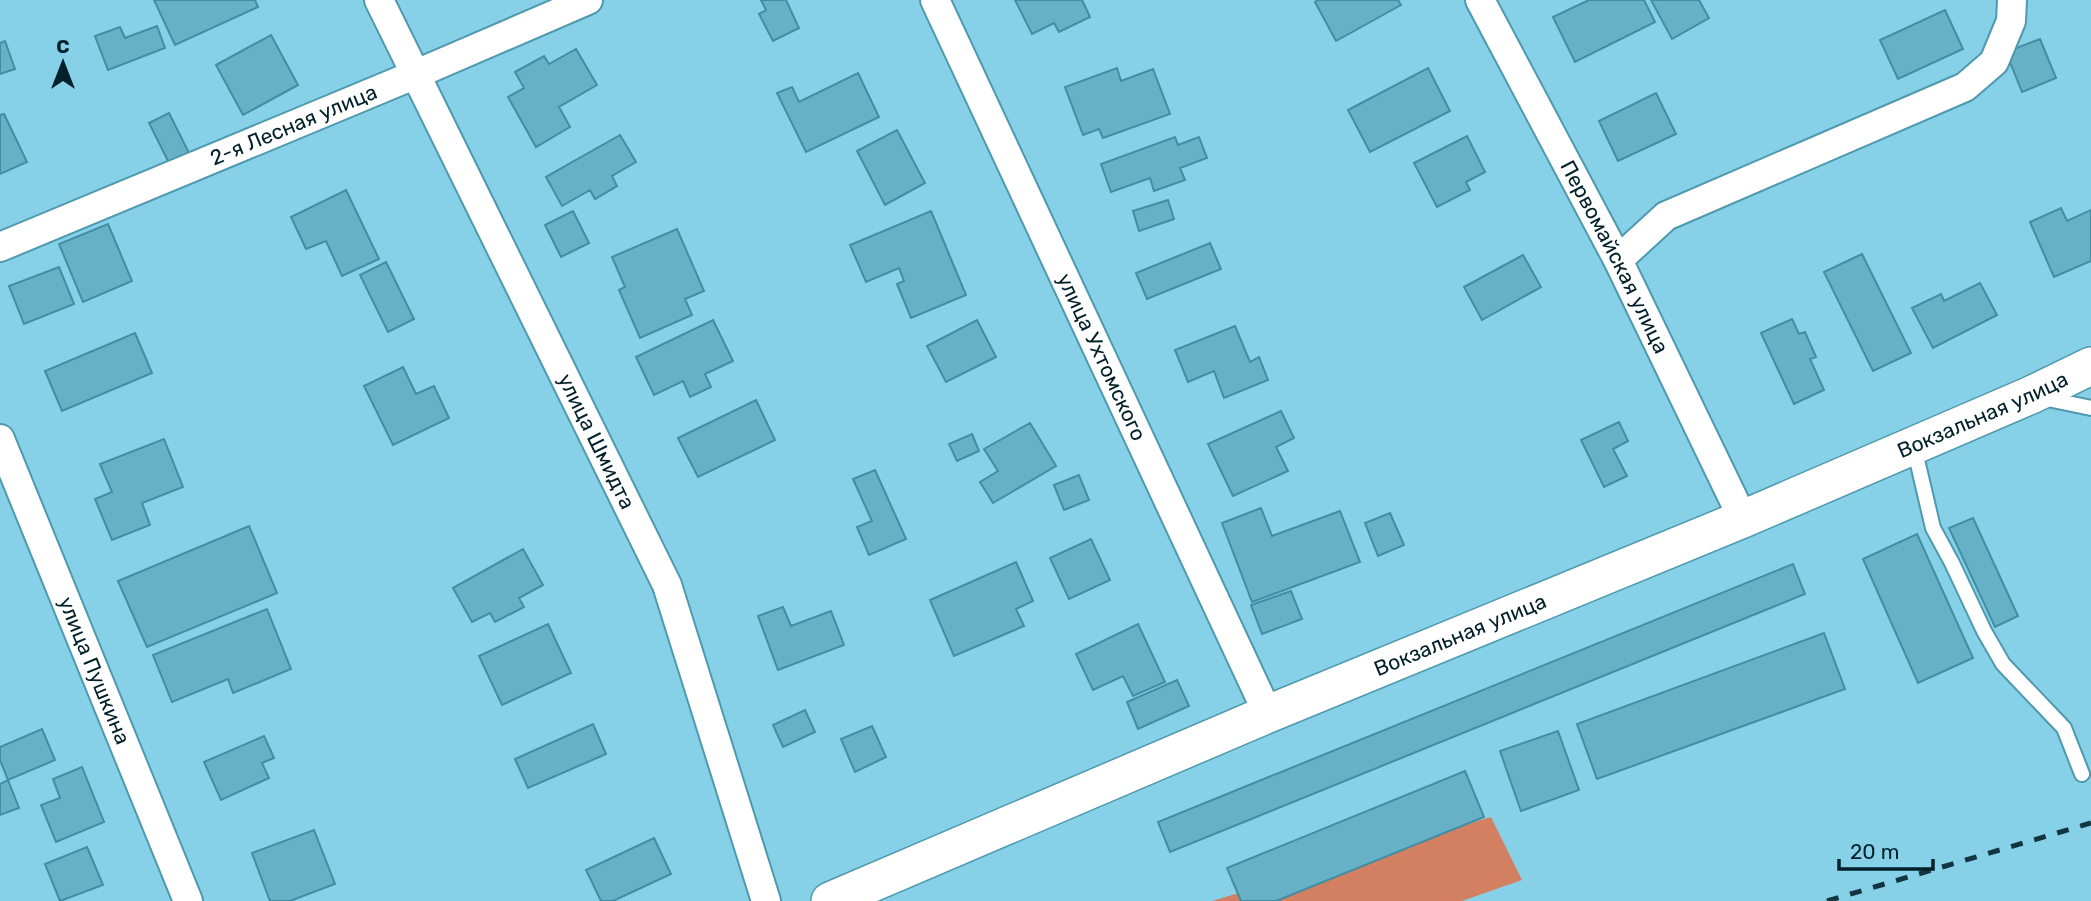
<svg xmlns="http://www.w3.org/2000/svg" width="2091" height="901" viewBox="0 0 2091 901" font-family="Rubik,sans-serif">
	<style>
		.green { fill: #d37f62 }
		.building { fill: #67b1c7; stroke: #428da3; stroke-width: 2 }
		.lines { fill: none; stroke-linecap: round; stroke-linejoin: round }
		.service-casing { stroke: #4f99af; stroke-width: 18 }
		.minor-casing { stroke: #4f99af; stroke-width: 32 }
		.tertiary-casing { stroke: #4f99af; stroke-width: 40 }
		.service { stroke: #fff; stroke-width: 14 }
		.minor { stroke: #fff; stroke-width: 28 }
		.tertiary { stroke: #fff; stroke-width: 37 }
		.rail { stroke: #123641; stroke-width: 5; stroke-dasharray: 12 12; stroke-linecap: butt }
		.labels { text-anchor: middle; stroke-width: 7; stroke-linejoin: round; paint-order: stroke }
		.street-label { font-size: 21px; fill: #012029; stroke: #87d1e8 }
	</style>
	<rect width="100%" height="100%" fill="#87d1e8"/>
	<path class="green" d="M 1491,817 L 1522,880 L 1462,901 L 1212,901 Z"/>
	<path class="building" d="M 154,0 L 255,0 L 258,7 L 175,45 Z
		M 761,0 L 786,0 L 799,28 L 773,41 L 759,14 L 766,10 Z
		M 1015,0 L 1082,0 L 1090,17 L 1059,32 L 1054,23 L 1032,34 Z
		M 1318,0 L 1398,0 L 1401,5 L 1336,41 L 1315,2 Z
		M 1589,0 L 1644,0 L 1655,22 L 1575,62 L 1553,17 Z
		M 1651,0 L 1699,0 L 1709,18 L 1672,39 Z
		M 1945,10 L 1963,49 L 1898,79 L 1880,40 Z
		M 157,26 L 165,48 L 108,70 L 95,36 L 120,27 L 125,38 Z
		M 271,35 L 298,85 L 243,115 L 216,65 Z
		M 2040,39 L 2056,78 L 2022,92 L 2006,52 Z
		M 5,41 L 15,69 L 0,74 L 0,43 Z
		M 576,49 L 597,85 L 559,107 L 570,127 L 536,147 L 508,97 L 524,88 L 515,72 L 544,56 L 549,64 Z
		M 1117,68 L 1121,81 L 1153,69 L 1170,114 L 1103,138 L 1099,129 L 1083,135 L 1065,87 Z
		M 1428,68 L 1450,111 L 1370,152 L 1348,110 Z
		M 858,73 L 879,117 L 806,152 L 777,93 L 792,87 L 799,102 Z
		M 1656,93 L 1676,134 L 1618,161 L 1599,121 Z
		M 169,113 L 190,155 L 170,165 L 149,123 Z
		M 4,114 L 27,162 L 0,174 L 0,115 Z
		M 897,130 L 925,183 L 885,205 L 857,151 Z
		M 620,135 L 636,162 L 612,176 L 617,186 L 595,199 L 590,190 L 562,206 L 546,177 Z
		M 1467,136 L 1485,172 L 1466,182 L 1470,190 L 1437,207 L 1414,163 Z
		M 1175,137 L 1178,145 L 1199,137 L 1207,158 L 1180,168 L 1185,180 L 1154,191 L 1150,178 L 1111,192 L 1101,164 Z
		M 346,190 L 379,259 L 342,276 L 326,241 L 306,249 L 291,217 Z
		M 1168,200 L 1174,219 L 1139,231 L 1133,211 Z
		M 2061,208 L 2067,221 L 2091,210 L 2091,261 L 2054,277 L 2030,222 Z
		M 573,211 L 589,243 L 561,257 L 545,225 Z
		M 931,211 L 966,295 L 911,318 L 897,284 L 904,281 L 899,268 L 866,282 L 850,245 Z
		M 108,224 L 132,281 L 83,302 L 59,244 Z
		M 677,229 L 704,291 L 685,299 L 692,315 L 640,338 L 619,290 L 625,287 L 612,257 Z
		M 1210,243 L 1221,269 L 1147,299 L 1136,273 Z
		M 1862,254 L 1911,353 L 1873,371 L 1824,272 Z
		M 1523,255 L 1541,287 L 1482,320 L 1464,287 Z
		M 386,262 L 414,319 L 388,332 L 360,275 Z
		M 59,267 L 74,304 L 24,324 L 9,286 Z
		M 1980,283 L 1997,315 L 1933,348 L 1912,308 L 1941,294 L 1944,301 Z
		M 1792,319 L 1799,334 L 1805,332 L 1816,357 L 1810,359 L 1824,390 L 1794,404 L 1761,333 Z
		M 713,320 L 733,361 L 705,374 L 711,387 L 690,397 L 683,381 L 654,395 L 636,357 Z
		M 977,320 L 996,357 L 946,382 L 927,346 Z
		M 1235,326 L 1250,362 L 1259,357 L 1268,380 L 1224,398 L 1214,371 L 1188,382 L 1175,350 Z
		M 135,333 L 152,373 L 62,411 L 45,371 Z
		M 403,367 L 416,394 L 434,386 L 449,418 L 393,445 L 364,386 Z
		M 756,400 L 775,440 L 698,477 L 678,438 Z
		M 1281,411 L 1294,438 L 1276,447 L 1288,471 L 1233,496 L 1208,444 Z
		M 1619,422 L 1628,441 L 1613,449 L 1627,476 L 1604,487 L 1581,440 Z
		M 1030,423 L 1056,466 L 993,503 L 980,482 L 998,471 L 984,449 Z
		M 972,434 L 979,451 L 957,461 L 949,444 Z
		M 164,439 L 183,487 L 142,503 L 150,525 L 112,540 L 95,499 L 112,492 L 100,464 Z
		M 875,470 L 906,539 L 869,555 L 857,527 L 872,521 L 853,479 Z
		M 1079,475 L 1089,500 L 1064,510 L 1054,485 Z
		M 1261,508 L 1272,536 L 1340,511 L 1360,562 L 1252,602 L 1222,523 Z
		M 1390,513 L 1404,545 L 1378,556 L 1365,523 Z
		M 1973,518 L 2018,616 L 1995,627 L 1949,528 Z
		M 249,526 L 277,593 L 147,647 L 118,581 Z
		M 1917,534 L 1973,658 L 1918,683 L 1863,559 Z
		M 1091,539 L 1110,580 L 1069,599 L 1050,558 Z
		M 523,549 L 543,585 L 519,598 L 524,607 L 495,622 L 490,613 L 472,622 L 453,588 Z
		M 1016,562 L 1033,601 L 1016,609 L 1024,626 L 954,656 L 930,600 Z
		M 1793,564 L 1805,594 L 1170,852 L 1158,822 Z
		M 1291,591 L 1302,619 L 1262,634 L 1251,605 Z
		M 783,607 L 791,626 L 831,611 L 844,645 L 778,670 L 758,616 Z
		M 267,609 L 291,669 L 233,693 L 228,679 L 172,702 L 153,655 Z
		M 548,624 L 571,673 L 502,705 L 479,656 Z
		M 1138,624 L 1165,682 L 1133,696 L 1123,676 L 1093,690 L 1076,654 Z
		M 1824,633 L 1845,689 L 1597,779 L 1577,724 Z
		M 1177,680 L 1189,706 L 1138,729 L 1127,702 Z
		M 805,710 L 815,732 L 783,747 L 773,725 Z
		M 593,724 L 606,754 L 528,788 L 515,759 Z
		M 872,726 L 886,757 L 855,772 L 841,739 Z
		M 42,729 L 55,760 L 8,780 L 0,760 L 0,747 Z
		M 1558,731 L 1579,790 L 1521,811 L 1500,751 Z
		M 264,736 L 274,758 L 262,763 L 269,778 L 221,800 L 204,762 Z
		M 82,767 L 104,822 L 56,842 L 41,805 L 60,798 L 53,779 Z
		M 1465,771 L 1484,817 L 1276,901 L 1241,901 L 1227,868 Z
		M 8,780 L 19,808 L 0,815 L 0,784 Z
		M 314,830 L 335,884 L 290,901 L 270,901 L 252,853 Z
		M 654,838 L 671,874 L 613,901 L 601,901 L 586,870 Z
		M 87,847 L 103,885 L 60,901 L 45,864 Z"/>
	<g class="lines">
		<g class="service-casing">
			<path id="service" d="M 2043,398 L 2091,408
				M 1914,447 L 1933,528 L 1952,563 L 1984,631 L 2003,664 L 2064,728 L 2082,774"/>
		</g>
		<g class="minor-casing">
			<g id="minor">
				<path id="s1" d="M 379,0 L 667,585 L 766,901"/>
				<path id="s2" d="M 935,0 L 1268,714"/>
				<path id="s3" d="M 1480,0 L 1618,260 L 1743,519"/>
				<path id="s4" d="M 0,247 L 414,75 L 588,0"/>
				<path d="M 1618,260 L 1666,216 L 1965,87 L 1994,62 L 2011,21 L 2012,0"/>
				<path id="s5" d="M 0,439 L 188,901"/>
			</g>
		</g>
		<g class="tertiary-casing">
			<g id="tertiary">
				<path id="s6" d="M 830,901 L 1268,714 L 1743,519 L 2031,395 L 2091,366"/>
			</g>
		</g>
		<use href="#service" class="service"/>
		<use href="#minor" class="minor"/>
		<use href="#tertiary" class="tertiary"/>
		<path class="rail" d="M 1827,901 L 2091,823"/>
	</g>
	<g class="labels">
		<g class="street-label">
			<text dy="7" stroke="none"><textPath href="#s4" startOffset="318">2-я Лесная улица</textPath></text>
			<text dy="7" stroke="none"><textPath href="#s3" startOffset="290">Первомайская улица</textPath></text>
			<text dy="7" stroke="none"><textPath href="#s2" startOffset="394">улица Ухтомского</textPath></text>
			<text dy="7" stroke="none"><textPath href="#s6" startOffset="1251">Вокзальная улица</textPath></text>
			<text dy="7" stroke="none"><textPath href="#s1" startOffset="492">улица Шмидта</textPath></text>
			<text dy="7" stroke="none"><textPath href="#s6" startOffset="684">Вокзальная улица</textPath></text>
			<text dy="7" stroke="none"><textPath href="#s5" startOffset="250">улица Пушкина</textPath></text>
		</g>
	</g>
	<g transform="translate(63 63)" stroke="#87d1e8" stroke-width="5" paint-order="stroke">
	<path d="M0-5L12 26L0 18L-12 26Z" fill="#012029"/>
	<text y="-10" font-size="19" font-weight="bold" text-anchor="middle" fill="#012029">С</text>
	</g>
	<path d="M1839 859v10h94v-10" fill="none" stroke="#012029" stroke-width="3.5"/>
	<text x="1850" y="859" font-size="21" fill="#012029" stroke="#87d1e8" stroke-width="5" paint-order="stroke">20 m</text>
</svg>
